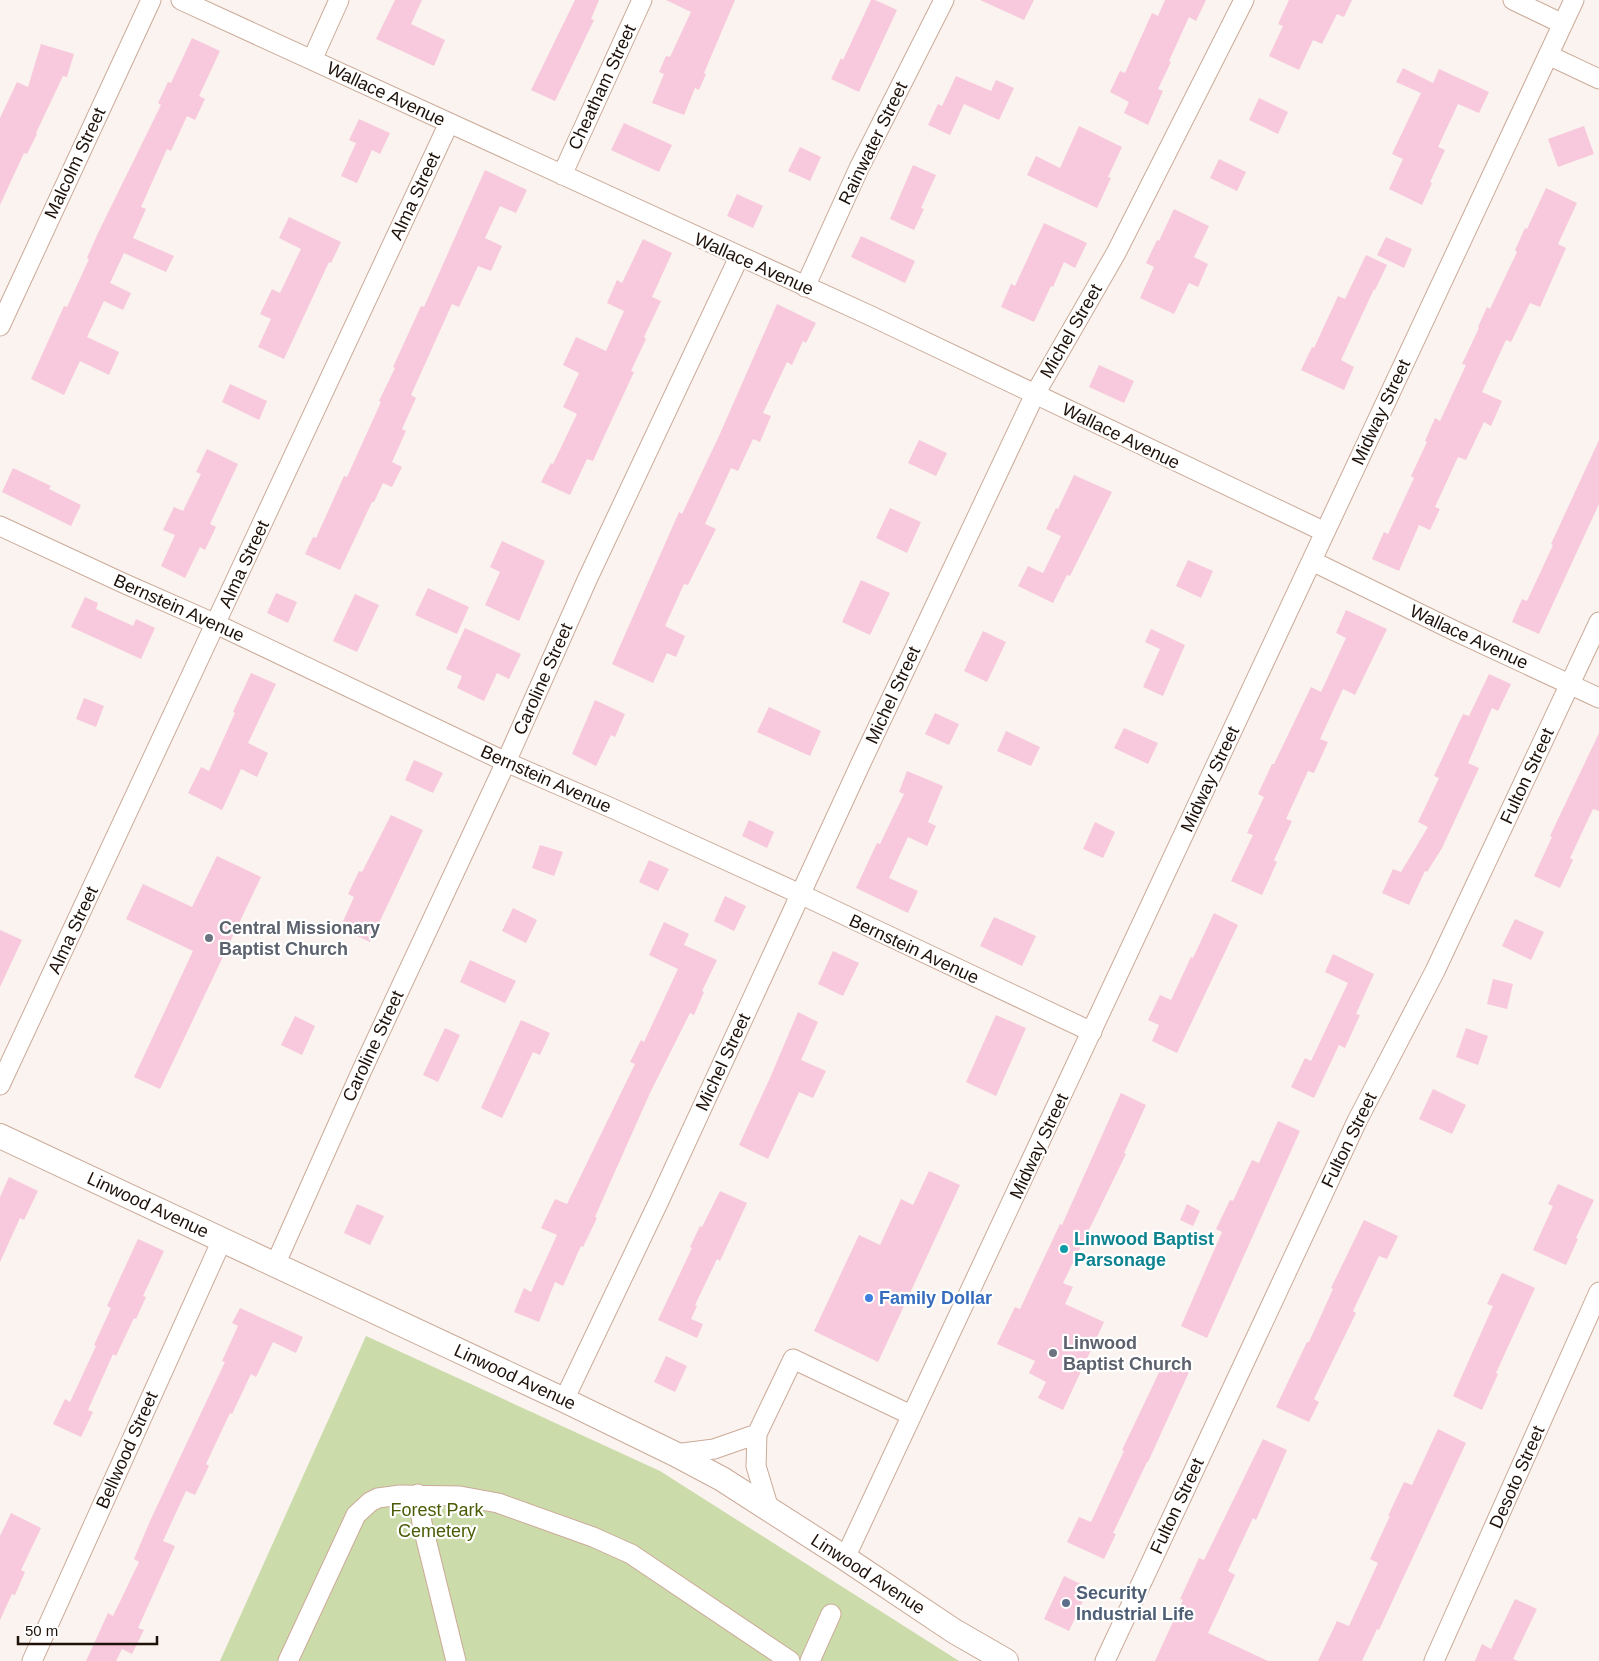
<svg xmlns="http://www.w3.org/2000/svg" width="1599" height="1661" viewBox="0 0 1599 1661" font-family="Arial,sans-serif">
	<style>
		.green { fill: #ccdbaa }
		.building { fill: #f8c9dc }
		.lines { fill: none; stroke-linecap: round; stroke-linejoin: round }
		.minor-casing { stroke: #cbaa98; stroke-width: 21 }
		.major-casing { stroke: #cbaa98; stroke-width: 26 }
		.minor { stroke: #fff; stroke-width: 19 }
		.major { stroke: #fff; stroke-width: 24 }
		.worship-dot { fill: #6b7280; stroke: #fff; stroke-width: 2 }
		.culture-dot { fill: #0f9aa8; stroke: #fff; stroke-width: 2 }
		.shop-dot { fill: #3f7fe0; stroke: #fff; stroke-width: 2 }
		.service-dot { fill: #5c6f8a; stroke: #fff; stroke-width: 2 }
		.labels { text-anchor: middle; stroke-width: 4.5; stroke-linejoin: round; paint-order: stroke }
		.street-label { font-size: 18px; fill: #1e120b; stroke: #fff }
		.worship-label { font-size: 18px; font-weight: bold; fill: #5b616d; stroke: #fff; text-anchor: start }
		.culture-label { font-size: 18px; font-weight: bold; fill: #0d838f; stroke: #fff; text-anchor: start }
		.shop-label { font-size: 18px; font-weight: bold; fill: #366cbe; stroke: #fff; text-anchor: start }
		.park-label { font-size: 18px; fill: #4a5c06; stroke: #fff }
		.service-label { font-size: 18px; font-weight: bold; fill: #4e5e75; stroke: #fff; text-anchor: start }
	</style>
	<rect width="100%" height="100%" fill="#faf3ef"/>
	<path class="green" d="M 366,1336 L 660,1471 L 959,1661 L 220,1661 Z"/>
	<path class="building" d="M 395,0 L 422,0 L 411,24 L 445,40 L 434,66 L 376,39 Z
		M 575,0 L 599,0 L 591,19 L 594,20 L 555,101 L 531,90 Z
		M 666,0 L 735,0 L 704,73 L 706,74 L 699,90 L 695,88 L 684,115 L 652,103 L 664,74 L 659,72 L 666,56 L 670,57 L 691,12 Z
		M 871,0 L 875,0 L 897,10 L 859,92 L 831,79 L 841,58 L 843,60 Z
		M 980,0 L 1034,0 L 1024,20 Z
		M 1165,0 L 1206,0 L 1196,21 L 1189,17 L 1169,61 L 1171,62 L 1158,89 L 1163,91 L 1148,125 L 1124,113 L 1129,102 L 1110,92 L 1120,71 L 1125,73 L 1152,13 L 1158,16 Z
		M 1289,0 L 1352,0 L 1344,17 L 1337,14 L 1322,44 L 1313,40 L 1299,70 L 1269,56 L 1283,26 L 1278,24 Z
		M 192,38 L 220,51 L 199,96 L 205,99 L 195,120 L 187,116 L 171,151 L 167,149 L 141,207 L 146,209 L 133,238 L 174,256 L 166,272 L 124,253 L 110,283 L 131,293 L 123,310 L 104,301 L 87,337 L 119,352 L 109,375 L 80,361 L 64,395 L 31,379 L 64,306 L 67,307 L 89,259 L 87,258 L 98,233 L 161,105 L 158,103 L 168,82 L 171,83 Z
		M 41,44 L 74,54 L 67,77 L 63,76 L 36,133 L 37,134 L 27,154 L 24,153 L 0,205 L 0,118 L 17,82 L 28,87 Z
		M 1403,68 L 1433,83 L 1439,69 L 1489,92 L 1479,113 L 1458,104 L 1438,147 L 1445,150 L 1430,182 L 1432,183 L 1422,205 L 1389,189 L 1403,159 L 1392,154 L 1421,93 L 1396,82 Z
		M 956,76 L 991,91 L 996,80 L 1014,88 L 999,120 L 964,104 L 950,135 L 928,125 L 938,104 L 942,106 Z
		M 1259,98 L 1288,112 L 1278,134 L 1249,120 Z
		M 359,119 L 390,133 L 380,154 L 372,150 L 357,183 L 341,176 L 356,143 L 349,140 Z
		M 624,123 L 672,145 L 659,172 L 611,150 Z
		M 1079,126 L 1122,147 L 1108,177 L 1111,178 L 1097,208 L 1027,175 L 1036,156 L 1060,168 Z
		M 1584,126 L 1594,154 L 1558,167 L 1548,139 Z
		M 800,147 L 821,157 L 810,181 L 788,171 Z
		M 1219,159 L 1246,172 L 1237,191 L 1210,178 Z
		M 913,165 L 936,175 L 921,208 L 924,209 L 914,230 L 890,219 Z
		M 485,170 L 527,190 L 516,213 L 500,206 L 485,238 L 502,246 L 491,271 L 478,266 L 459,307 L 452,304 L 411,395 L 416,398 L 402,429 L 406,431 L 392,462 L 402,467 L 392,487 L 383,483 L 374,502 L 372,502 L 340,570 L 305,554 L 313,537 L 316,538 L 344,476 L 347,477 L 381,402 L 379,401 L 395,368 L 393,367 L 421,306 L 424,307 Z
		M 1546,188 L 1577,203 L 1558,244 L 1566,248 L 1540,307 L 1530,303 L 1511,342 L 1506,340 L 1482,392 L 1502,401 L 1491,426 L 1484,422 L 1466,460 L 1458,457 L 1435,507 L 1440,509 L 1430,530 L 1419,525 L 1399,571 L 1372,559 L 1384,532 L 1388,534 L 1414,478 L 1411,476 L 1427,442 L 1425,441 L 1435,418 L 1440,421 L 1466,365 L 1462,364 L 1479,328 L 1478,327 L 1487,307 L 1490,309 L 1517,252 L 1515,250 L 1525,228 L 1527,229 Z
		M 737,194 L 763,206 L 753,228 L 727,216 Z
		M 1174,209 L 1209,226 L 1194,257 L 1208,264 L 1198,287 L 1189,283 L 1174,314 L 1140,298 L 1154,267 L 1146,263 L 1157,240 L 1159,241 Z
		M 289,217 L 341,242 L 331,263 L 329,262 L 284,359 L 258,347 L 271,319 L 260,314 L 272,289 L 280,293 L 301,249 L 279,238 Z
		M 1044,223 L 1087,243 L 1075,268 L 1064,262 L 1053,287 L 1051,286 L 1034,322 L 1001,307 L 1011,284 L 1015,286 Z
		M 861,236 L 915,261 L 905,283 L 851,257 Z
		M 1386,237 L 1412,249 L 1404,268 L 1377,255 Z
		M 643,239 L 672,253 L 652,297 L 661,301 L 644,337 L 646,339 L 631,371 L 634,372 L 602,441 L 593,461 L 587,459 L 570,495 L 541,482 L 551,463 L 553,464 L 577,414 L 563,407 L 579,373 L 563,365 L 576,337 L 606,351 L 624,311 L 607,303 L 617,280 L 622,283 Z
		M 1366,255 L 1387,265 L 1375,290 L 1374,289 L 1341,360 L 1354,367 L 1344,390 L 1301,370 L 1312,347 L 1314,348 L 1338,296 L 1345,299 Z
		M 777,304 L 816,323 L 806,343 L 803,341 L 792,365 L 787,362 L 763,413 L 771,416 L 760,442 L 753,439 L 738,471 L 731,468 L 705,524 L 716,529 L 688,585 L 684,584 L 665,626 L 685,636 L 676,657 L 667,653 L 653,683 L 612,664 L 679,512 L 682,514 L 719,436 Z
		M 1099,365 L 1134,381 L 1124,403 L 1089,387 Z
		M 230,384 L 267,401 L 259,420 L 222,402 Z
		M 919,440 L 947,453 L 936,476 L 908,463 Z
		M 1599,440 L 1599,504 L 1539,634 L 1512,622 L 1522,599 L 1527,601 L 1553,545 L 1551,544 Z
		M 207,449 L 238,464 L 210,524 L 216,527 L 205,550 L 200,547 L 185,578 L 161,566 L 175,535 L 163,530 L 174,507 L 183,511 L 201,474 L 196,472 Z
		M 13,468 L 51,486 L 49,489 L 81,505 L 71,526 L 2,492 Z
		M 1074,475 L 1112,492 L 1070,576 L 1067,575 L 1053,603 L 1018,586 L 1028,566 L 1043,573 L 1061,536 L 1046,529 L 1056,508 L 1058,509 Z
		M 890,508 L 921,522 L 907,553 L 876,538 Z
		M 502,541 L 545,561 L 519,621 L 485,605 L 500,572 L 490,567 Z
		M 1188,560 L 1213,571 L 1201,598 L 1176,586 Z
		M 861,580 L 890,593 L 870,635 L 842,622 Z
		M 428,588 L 469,607 L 457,634 L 415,615 Z
		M 276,593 L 297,602 L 288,623 L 267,613 Z
		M 355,594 L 379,605 L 357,652 L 333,641 Z
		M 85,597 L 98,603 L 96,609 L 133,626 L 136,619 L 155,628 L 141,659 L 71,627 Z
		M 1346,610 L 1387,629 L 1355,695 L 1343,689 L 1320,739 L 1328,742 L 1314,773 L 1308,771 L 1286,819 L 1292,821 L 1274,860 L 1277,862 L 1262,895 L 1231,881 L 1253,835 L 1247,833 L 1264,797 L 1258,794 L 1272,764 L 1274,764 L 1311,687 L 1321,692 L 1346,638 L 1336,633 Z
		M 465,628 L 521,654 L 509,679 L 497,673 L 484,701 L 457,688 L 462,676 L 446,669 Z
		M 1151,629 L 1185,645 L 1163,696 L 1143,687 L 1160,649 L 1145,642 Z
		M 983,631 L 1006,642 L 987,682 L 964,671 Z
		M 251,673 L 276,684 L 248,743 L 268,753 L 257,777 L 241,769 L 222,810 L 188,793 L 201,767 L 209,771 L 235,713 L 233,712 Z
		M 1489,674 L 1511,684 L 1498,711 L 1492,708 L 1468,763 L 1479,768 L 1442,848 L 1427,872 L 1425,871 L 1409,905 L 1382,893 L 1393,869 L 1401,872 L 1428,827 L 1418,822 L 1439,778 L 1434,776 L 1463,714 L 1469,716 Z
		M 84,698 L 104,706 L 96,727 L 76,719 Z
		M 595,700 L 625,714 L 615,737 L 611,735 L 596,766 L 572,754 Z
		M 769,707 L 821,731 L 810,756 L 757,732 Z
		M 935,713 L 959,724 L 949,745 L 925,734 Z
		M 1124,728 L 1158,743 L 1148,764 L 1114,748 Z
		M 1006,731 L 1040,747 L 1031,766 L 997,751 Z
		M 1599,733 L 1599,811 L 1593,809 L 1570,858 L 1573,860 L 1560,888 L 1534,876 L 1552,837 L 1550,836 Z
		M 414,760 L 443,773 L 433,793 L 405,780 Z
		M 907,771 L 943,786 L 928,822 L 936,826 L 927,846 L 908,837 L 889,878 L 918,891 L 908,913 L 856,888 L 877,843 L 880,844 L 904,794 L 899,792 Z
		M 391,815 L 423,830 L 370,942 L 340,928 L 354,897 L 348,894 L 359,871 L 362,872 Z
		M 749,820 L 774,832 L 767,848 L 742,836 Z
		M 1095,822 L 1115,832 L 1103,858 L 1083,849 Z
		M 540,845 L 563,852 L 554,876 L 532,868 Z
		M 217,856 L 261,877 L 160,1089 L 134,1077 L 193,951 L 126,919 L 143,884 L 192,907 Z
		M 649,860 L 669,869 L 658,891 L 639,882 Z
		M 725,896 L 746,906 L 734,931 L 714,921 Z
		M 513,908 L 537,920 L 526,943 L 502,931 Z
		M 1214,913 L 1238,925 L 1177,1053 L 1152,1041 L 1159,1025 L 1148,1020 L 1160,995 L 1171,1000 L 1191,957 L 1193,958 Z
		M 994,917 L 1036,936 L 1022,966 L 980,946 Z
		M 1515,919 L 1544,932 L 1531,960 L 1502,946 Z
		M 664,922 L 689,934 L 684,945 L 717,960 L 702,991 L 704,992 L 694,1015 L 690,1013 L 650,1093 L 613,1176 L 595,1217 L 597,1218 L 583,1247 L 581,1246 L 563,1286 L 555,1282 L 539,1322 L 514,1312 L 524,1288 L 531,1292 L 557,1235 L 541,1228 L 555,1199 L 567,1204 L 635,1064 L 630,1062 L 641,1040 L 644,1042 L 678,969 L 649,955 Z
		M 0,930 L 22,940 L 0,987 Z
		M 833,951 L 859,963 L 843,996 L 818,984 Z
		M 1333,954 L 1374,974 L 1356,1014 L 1360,1015 L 1345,1048 L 1339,1045 L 1314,1098 L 1291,1087 L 1305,1058 L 1311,1061 L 1348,983 L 1325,972 Z
		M 470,960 L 516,981 L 505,1003 L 460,982 Z
		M 1493,979 L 1513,984 L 1507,1009 L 1487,1004 Z
		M 798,1012 L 818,1022 L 801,1060 L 826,1071 L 813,1098 L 799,1092 L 768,1159 L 739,1145 L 770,1078 Z
		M 996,1015 L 1026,1028 L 996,1096 L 966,1082 Z
		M 295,1016 L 315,1026 L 302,1055 L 281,1045 Z
		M 521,1020 L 550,1033 L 540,1055 L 533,1052 L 502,1118 L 481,1108 Z
		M 445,1028 L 460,1035 L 438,1082 L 423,1075 Z
		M 1466,1028 L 1488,1036 L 1478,1065 L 1456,1057 Z
		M 1433,1089 L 1466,1105 L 1452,1134 L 1419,1119 Z
		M 1121,1093 L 1146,1105 L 1124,1153 L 1126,1154 L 1063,1283 L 1073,1287 L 1065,1304 L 1104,1322 L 1063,1410 L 1038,1398 L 1046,1382 L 1029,1373 L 1035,1361 L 997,1344 L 1015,1307 L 1020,1309 L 1060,1224 L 1062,1225 Z
		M 1278,1121 L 1300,1131 L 1207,1338 L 1181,1326 L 1222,1232 L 1216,1229 L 1230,1200 L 1233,1201 L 1252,1160 L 1259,1163 Z
		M 929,1171 L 960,1185 L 878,1362 L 814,1331 L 859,1235 L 880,1245 L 901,1199 L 913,1205 Z
		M 9,1177 L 38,1191 L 24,1220 L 20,1218 L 0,1262 L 0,1197 Z
		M 1558,1184 L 1594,1200 L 1576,1238 L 1578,1239 L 1566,1265 L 1533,1250 L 1553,1206 L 1548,1204 Z
		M 720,1191 L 747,1203 L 720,1261 L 717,1259 L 695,1305 L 697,1306 L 691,1319 L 703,1324 L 697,1338 L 658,1320 L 692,1248 L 690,1247 L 700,1226 L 702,1227 Z
		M 357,1204 L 384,1216 L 370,1245 L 344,1233 Z
		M 1187,1204 L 1200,1211 L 1193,1226 L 1180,1220 Z
		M 1364,1220 L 1398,1236 L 1387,1259 L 1379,1256 L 1353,1311 L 1356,1313 L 1314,1399 L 1319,1402 L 1309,1422 L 1276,1407 L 1307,1342 L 1309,1342 L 1333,1289 L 1331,1288 Z
		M 138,1239 L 164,1251 L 143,1296 L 146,1297 L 136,1319 L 134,1318 L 116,1356 L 113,1354 L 88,1410 L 93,1412 L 81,1437 L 53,1424 L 65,1399 L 70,1402 L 96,1346 L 94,1345 L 111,1308 L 107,1306 Z
		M 1502,1273 L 1535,1288 L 1496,1373 L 1498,1374 L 1482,1410 L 1453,1396 L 1493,1306 L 1487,1304 Z
		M 240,1308 L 303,1337 L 296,1353 L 273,1342 L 256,1377 L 251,1374 L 232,1414 L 230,1413 L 206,1464 L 209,1466 L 195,1495 L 186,1491 L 163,1541 L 175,1546 L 138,1628 L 144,1630 L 132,1654 L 122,1649 L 116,1661 L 86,1661 L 108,1613 L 113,1616 L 139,1562 L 134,1559 L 150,1521 L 225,1362 L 222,1361 L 238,1326 L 232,1323 Z
		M 666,1356 L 687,1366 L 675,1392 L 654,1382 Z
		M 1165,1360 L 1189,1372 L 1148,1462 L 1147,1462 L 1113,1533 L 1116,1534 L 1104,1559 L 1067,1542 L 1079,1517 L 1091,1522 L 1124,1451 L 1122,1450 Z
		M 1438,1429 L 1466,1443 L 1379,1630 L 1377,1629 L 1362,1661 L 1318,1661 L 1337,1621 L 1349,1626 L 1378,1563 L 1370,1559 L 1390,1516 L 1388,1516 L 1404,1482 L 1412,1485 Z
		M 1263,1439 L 1287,1450 L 1256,1520 L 1253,1518 L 1228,1571 L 1235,1575 L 1208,1633 L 1268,1661 L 1155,1661 L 1183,1600 L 1180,1599 L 1199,1558 L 1204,1560 Z
		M 11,1513 L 41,1528 L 21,1570 L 25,1572 L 15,1595 L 12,1594 L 0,1620 L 0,1536 Z
		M 1064,1576 L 1089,1588 L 1069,1631 L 1044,1619 Z
		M 1515,1599 L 1537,1609 L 1513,1659 L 1518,1661 L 1475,1661 L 1482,1644 L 1491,1649 Z"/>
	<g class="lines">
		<g class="minor-casing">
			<path id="minor" d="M 181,0 L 871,316 L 1325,532
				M 1513,0 L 1563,24
				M 1548,55 L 1599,79
				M 312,60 L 339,0
				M 562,175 L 642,0
				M 805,287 L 859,168 L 944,0
				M 0,326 L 151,0
				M 0,526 L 123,583 L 216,624 L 506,762 L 616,810 L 800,894 L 1092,1032
				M 1312,561 L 1453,630 L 1599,698
				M 0,1085 L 449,123
				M 275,1265 L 362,1070 L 506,762 L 587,580 L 739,257
				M 564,1400 L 659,1201 L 860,765 L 1035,394 L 1116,253 L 1244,0
				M 675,1454 L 714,1449 L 757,1434
				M 418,1494 L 422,1523 L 456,1661
				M 769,1509 L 756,1466 L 757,1434 L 793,1359 L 911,1415
				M 845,1558 L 1574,0
				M 32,1661 L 222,1240
				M 288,1661 L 356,1515 L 370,1502 L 378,1498 L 400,1495 L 460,1496 L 498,1503 L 593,1537 L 631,1554 L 790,1661
				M 810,1661 L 831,1614
				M 1105,1661 L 1357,1121 L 1435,971 L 1599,622
				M 1434,1661 L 1599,1292"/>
		</g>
		<g class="major-casing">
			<path id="major" d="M 0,1136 L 564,1400 L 675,1454 L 722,1479 L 845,1558 L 954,1631 L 1006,1661"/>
		</g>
		<use href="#minor" class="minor"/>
		<use href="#major" class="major"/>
	</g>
	<g class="worship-dot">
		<circle cx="209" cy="938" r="5"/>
		<circle cx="1053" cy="1353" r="5"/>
	</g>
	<circle class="culture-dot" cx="1064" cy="1249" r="5"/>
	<circle class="shop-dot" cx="869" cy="1298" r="5"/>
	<circle class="service-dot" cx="1066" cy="1603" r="5"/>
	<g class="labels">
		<g class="street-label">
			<text transform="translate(602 87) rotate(-65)" y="6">Cheatham Street</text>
			<text transform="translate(386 94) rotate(25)" y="6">Wallace Avenue</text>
			<text transform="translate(873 143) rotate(-64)" y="6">Rainwater Street</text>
			<text transform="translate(75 163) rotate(-65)" y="6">Malcolm Street</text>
			<text transform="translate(415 196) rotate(-65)" y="6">Alma Street</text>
			<text transform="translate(754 264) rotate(24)" y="6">Wallace Avenue</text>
			<text transform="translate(1071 331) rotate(-60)" y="6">Michel Street</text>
			<text transform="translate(1381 412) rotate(-65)" y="6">Midway Street</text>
			<text transform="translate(1121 436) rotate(26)" y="6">Wallace Avenue</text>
			<text transform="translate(244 564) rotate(-65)" y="6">Alma Street</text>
			<text transform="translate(179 608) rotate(24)" y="6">Bernstein Avenue</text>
			<text transform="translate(1469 637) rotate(25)" y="6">Wallace Avenue</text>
			<text transform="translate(543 679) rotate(-66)" y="6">Caroline Street</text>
			<text transform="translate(893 695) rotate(-65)" y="6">Michel Street</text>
			<text transform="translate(1527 776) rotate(-65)" y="6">Fulton Street</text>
			<text transform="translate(546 779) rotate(24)" y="6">Bernstein Avenue</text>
			<text transform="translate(1210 779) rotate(-65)" y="6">Midway Street</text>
			<text transform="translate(73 930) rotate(-65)" y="6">Alma Street</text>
			<text transform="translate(914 949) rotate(25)" y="6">Bernstein Avenue</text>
			<text transform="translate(373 1046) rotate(-65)" y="6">Caroline Street</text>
			<text transform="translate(723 1062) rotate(-65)" y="6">Michel Street</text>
			<text transform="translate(1349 1140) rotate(-64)" y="6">Fulton Street</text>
			<text transform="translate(1039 1146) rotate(-65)" y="6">Midway Street</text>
			<text transform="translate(148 1205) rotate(25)" y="6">Linwood Avenue</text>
			<text transform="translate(515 1377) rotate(25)" y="6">Linwood Avenue</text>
			<text transform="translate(127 1450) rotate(-66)" y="6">Bellwood Street</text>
			<text transform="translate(1517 1477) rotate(-66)" y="6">Desoto Street</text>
			<text transform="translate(1177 1506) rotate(-65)" y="6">Fulton Street</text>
			<text transform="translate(868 1574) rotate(33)" y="6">Linwood Avenue</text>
		</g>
		<g class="worship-label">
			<text x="219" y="934">Central Missionary<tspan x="219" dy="21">Baptist Church</tspan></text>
			<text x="1063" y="1349">Linwood<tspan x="1063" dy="21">Baptist Church</tspan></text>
		</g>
		<g class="culture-label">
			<text x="1074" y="1245">Linwood Baptist<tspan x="1074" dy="21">Parsonage</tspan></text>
		</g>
		<g class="shop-label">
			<text x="879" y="1304">Family Dollar</text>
		</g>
		<g class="park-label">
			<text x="437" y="1516">Forest Park<tspan x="437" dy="21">Cemetery</tspan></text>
		</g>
		<g class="service-label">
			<text x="1076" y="1599">Security<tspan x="1076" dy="21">Industrial Life</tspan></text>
		</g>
	</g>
	<path d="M18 1636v8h139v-8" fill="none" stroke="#1e120b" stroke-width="2.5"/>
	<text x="25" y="1636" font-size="15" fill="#1e120b" stroke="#ffffff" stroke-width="4" paint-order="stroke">50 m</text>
</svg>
